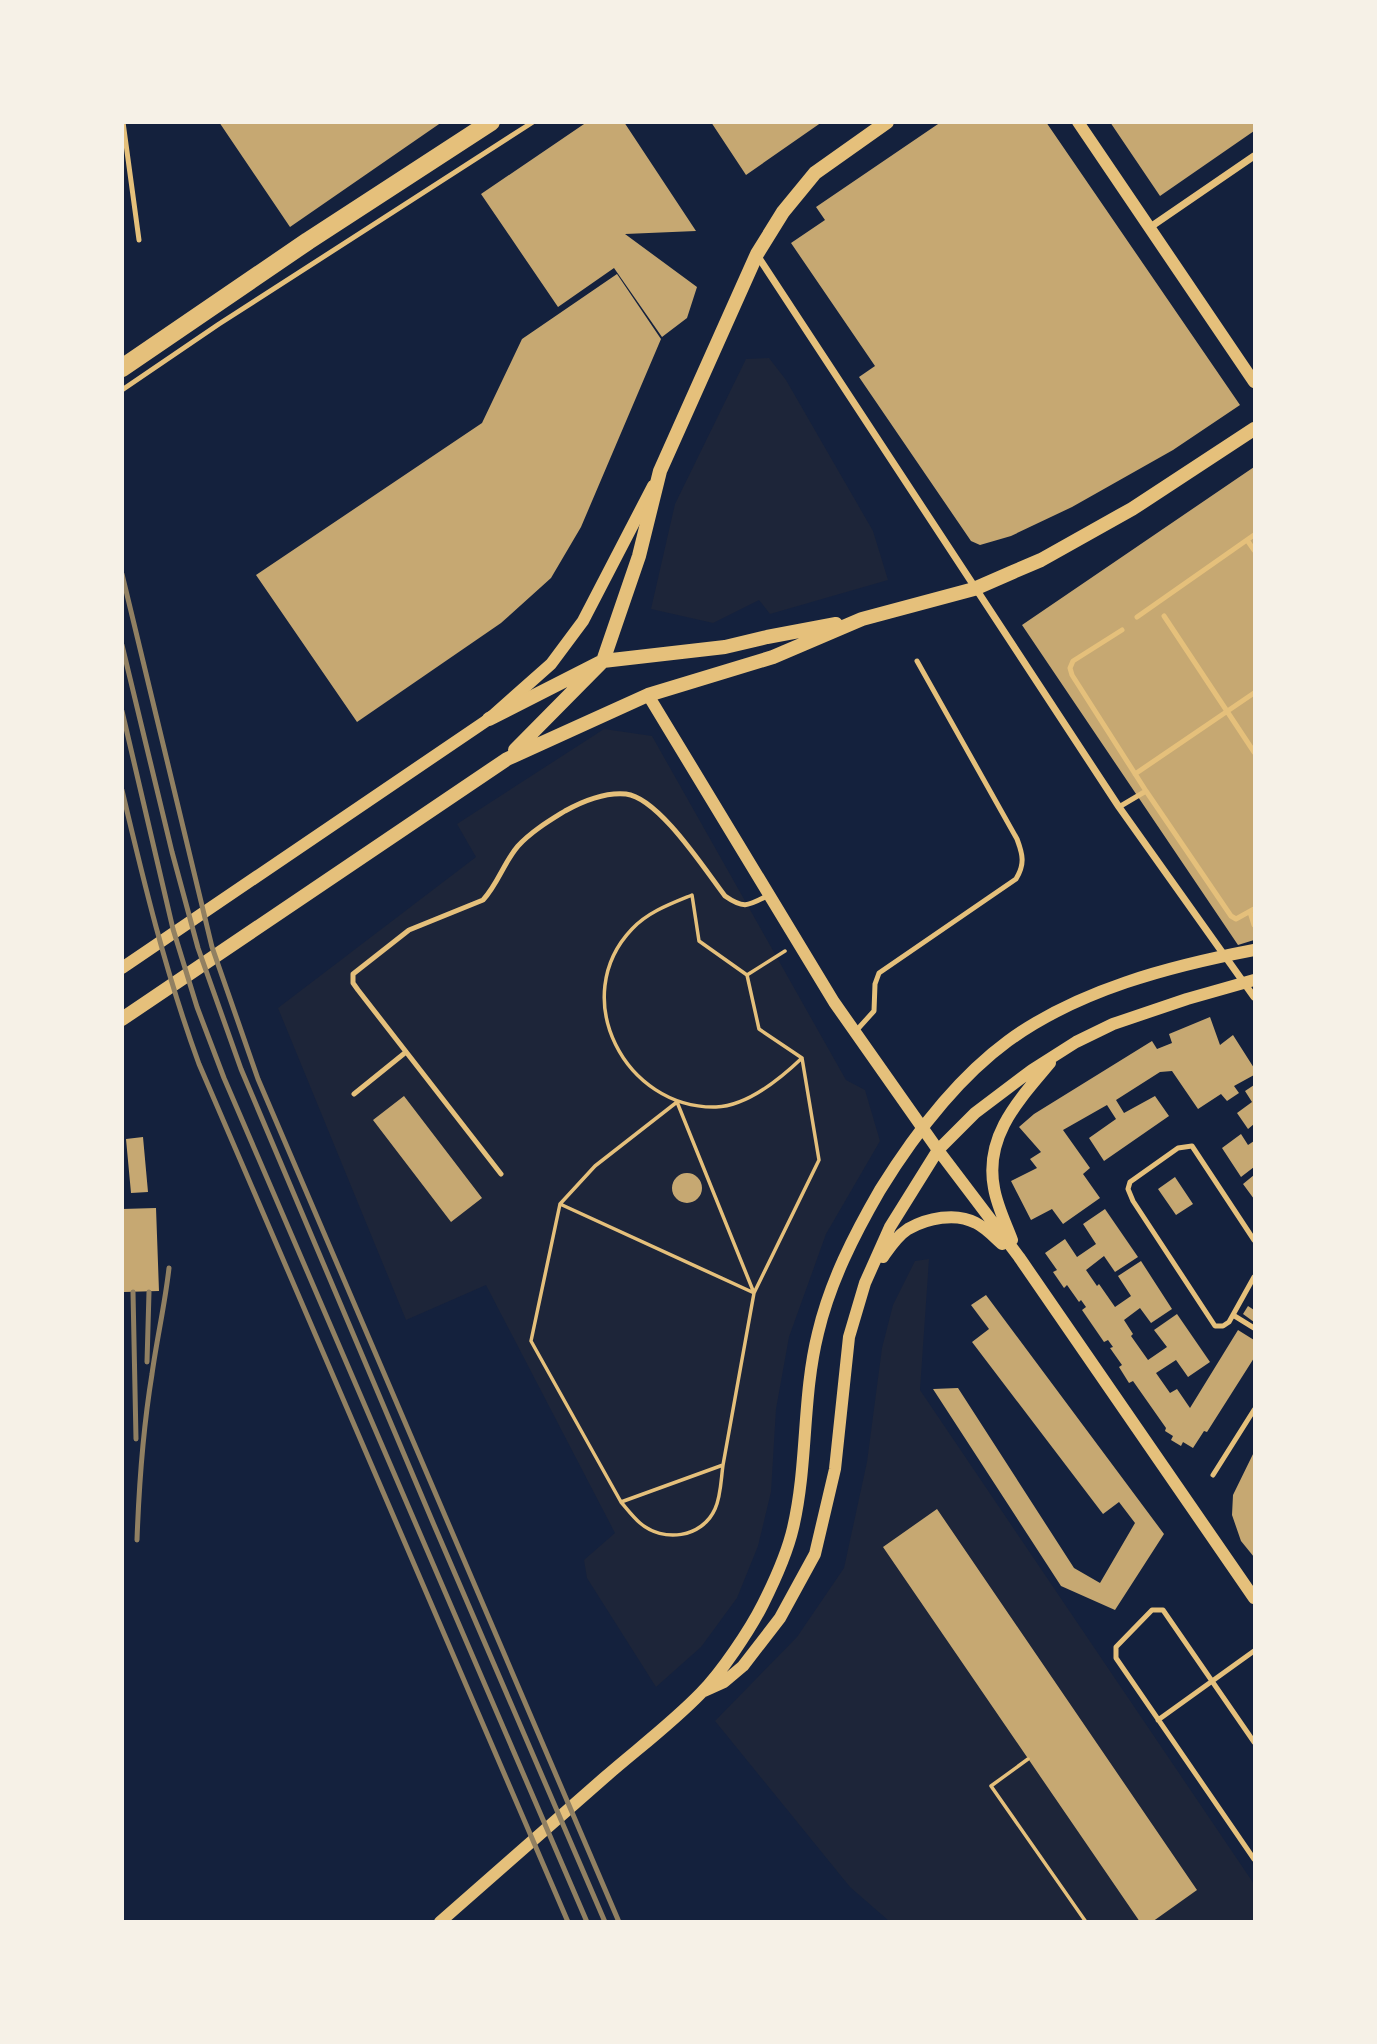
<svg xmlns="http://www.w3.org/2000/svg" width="1377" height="2044" viewBox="0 0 1377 2044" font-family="'Noto Sans',sans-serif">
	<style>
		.green { fill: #1d2539 }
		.building { fill: #c6a872 }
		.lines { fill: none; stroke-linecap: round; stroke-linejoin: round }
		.path { stroke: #e5c07b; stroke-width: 3.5 }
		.service { stroke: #e5c07b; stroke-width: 5 }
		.minor { stroke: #e5c07b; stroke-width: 7 }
		.tertiary { stroke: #e5c07b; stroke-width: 12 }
		.secondary { stroke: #e5c07b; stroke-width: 14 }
		.primary { stroke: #e5c07b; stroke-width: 18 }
		.rail { stroke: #918062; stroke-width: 5 }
	</style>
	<rect width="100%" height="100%" fill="#14213d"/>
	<path class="green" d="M 769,358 L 786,380 L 873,531 L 888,580 L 770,614 L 759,600 L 713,623 L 651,609 L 675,504 L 746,359 Z
		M 604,729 L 652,736 L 846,1080 L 865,1090 L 880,1141 L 826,1234 L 789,1337 L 776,1409 L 771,1492 L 758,1546 L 737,1598 L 701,1647 L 656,1687 L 587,1578 L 584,1560 L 615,1533 L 486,1285 L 406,1320 L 278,1008 L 476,857 L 457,824 Z
		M 929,1259 L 920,1390 L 1254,1884 L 1254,1921 L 889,1921 L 850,1887 L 715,1721 L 797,1637 L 844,1568 L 867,1462 L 882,1348 L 893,1305 L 915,1261 Z"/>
	<path class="building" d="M 219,122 L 442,122 L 290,227 Z
		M 587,122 L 624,122 L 696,231 L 625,234 L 697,287 L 687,318 L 662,337 L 614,268 L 558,307 L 481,194 Z
		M 711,122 L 822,122 L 746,175 Z
		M 941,122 L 1046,122 L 1240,405 L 1173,450 L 1072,507 L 1011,536 L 980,545 L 971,541 L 859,377 L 875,366 L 791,243 L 825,220 L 816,207 Z
		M 1110,122 L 1254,122 L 1254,131 L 1160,196 Z
		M 617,274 L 661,339 L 581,527 L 551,578 L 501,623 L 357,722 L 256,575 L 482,423 L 522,339 Z
		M 1254,467 L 1254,940 L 1238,945 L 1022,625 Z
		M 1210,1017 L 1220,1045 L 1233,1035 L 1254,1068 L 1254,1075 L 1234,1086 L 1239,1093 L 1227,1101 L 1221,1094 L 1198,1109 L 1172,1071 L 1160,1072 L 1116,1100 L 1124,1113 L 1155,1096 L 1169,1116 L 1104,1161 L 1089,1138 L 1116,1119 L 1107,1105 L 1063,1130 L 1090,1168 L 1083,1174 L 1100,1198 L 1063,1224 L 1052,1209 L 1031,1220 L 1011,1181 L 1037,1168 L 1030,1159 L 1041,1152 L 1019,1127 L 1034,1114 L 1152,1041 L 1157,1049 L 1172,1043 L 1169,1034 Z
		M 1254,1085 L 1254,1124 L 1248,1129 L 1237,1113 L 1252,1102 L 1245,1091 Z
		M 404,1096 L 482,1198 L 451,1222 L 373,1120 Z
		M 1241,1134 L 1248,1145 L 1254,1141 L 1254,1167 L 1241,1177 L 1222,1148 Z
		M 143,1137 L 148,1192 L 131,1193 L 126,1139 Z
		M672 1188a15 15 0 1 1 30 0a15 15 0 1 1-30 0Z
		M 1254,1175 L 1254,1199 L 1243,1184 Z
		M 1175,1177 L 1193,1204 L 1176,1215 L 1158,1189 Z
		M 156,1208 L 159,1291 L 124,1292 L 122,1209 Z
		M 1105,1209 L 1138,1257 L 1115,1272 L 1104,1256 L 1086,1270 L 1097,1286 L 1099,1284 L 1115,1307 L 1131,1296 L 1118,1276 L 1141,1261 L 1172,1309 L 1151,1323 L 1140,1308 L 1124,1320 L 1133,1334 L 1131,1336 L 1148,1360 L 1167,1347 L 1154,1330 L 1177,1314 L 1210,1362 L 1188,1377 L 1176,1360 L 1156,1373 L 1170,1393 L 1177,1389 L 1190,1408 L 1238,1330 L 1254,1340 L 1254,1358 L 1207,1432 L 1204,1431 L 1193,1448 L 1183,1442 L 1181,1446 L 1171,1440 L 1173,1436 L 1165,1431 L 1166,1428 L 1133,1381 L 1129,1383 L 1119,1367 L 1122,1365 L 1110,1348 L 1113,1347 L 1108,1340 L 1104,1342 L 1082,1310 L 1086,1307 L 1081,1300 L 1079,1302 L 1067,1285 L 1064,1288 L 1053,1272 L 1057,1270 L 1045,1253 L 1065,1239 L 1077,1257 L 1096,1244 L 1083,1224 Z
		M 986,1295 L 1164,1534 L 1115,1610 L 1061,1586 L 933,1389 L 958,1388 L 1074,1568 L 1100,1583 L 1135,1523 L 1119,1502 L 1103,1514 L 972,1342 L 989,1329 L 971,1305 Z
		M 1248,1306 L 1254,1310 L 1254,1322 L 1243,1314 Z
		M 1254,1452 L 1254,1557 L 1241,1541 L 1232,1515 L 1233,1495 Z
		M 937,1509 L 1197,1890 L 1152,1922 L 1140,1922 L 883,1547 Z"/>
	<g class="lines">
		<path class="path" d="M 747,975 L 699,941 L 692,895 C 670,904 648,912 632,929 C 567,997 625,1109 716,1107 C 747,1106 780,1079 802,1058
			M 560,1204 L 752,1292
			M 754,1293 L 677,1102 L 595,1166 L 560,1204 L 531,1341 L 621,1502 L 723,1465 L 754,1293 L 819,1160 L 802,1058 L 759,1029 L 747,975 L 785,951
			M 621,1502 C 627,1509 633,1517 640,1523 C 663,1543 702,1538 715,1509 C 721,1496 721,1479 723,1465
			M 1028,1759 L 991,1786 L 1086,1922"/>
		<path class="service" d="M 123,122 L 139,240
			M 122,390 L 219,324 L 533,122
			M 1247,540 L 1254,550
			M 1164,616 L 1254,752
			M 1137,617 L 1254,535
			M 1122,630 L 1073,661 L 1070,668 L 1072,675 L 1146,791 L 1231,916 L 1236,919 L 1254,909
			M 1135,774 L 1254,693
			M 1119,807 L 1146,791
			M 1250,912 L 1254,925
			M 855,1032 L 874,1011 L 875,984 L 879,973 L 1016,879 C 1025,864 1023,855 1017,839 L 917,661
			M 354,1094 L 406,1052
			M 501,1174 L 358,990 L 353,983 L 353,974 L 409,930 L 483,900 C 498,884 504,862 518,846 C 532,831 549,821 565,811 C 583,801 605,792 626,794 C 659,798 705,870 725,896 C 745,910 749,905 769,895
			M 1254,1240 L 1192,1146 L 1178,1148 L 1130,1182 L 1128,1189 L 1133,1201 L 1215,1326 L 1223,1326 L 1229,1322 L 1254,1277
			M 1233,1315 L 1254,1328
			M 1213,1475 L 1254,1410
			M 1158,1720 L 1254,1651
			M 1254,1742 L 1163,1610 L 1152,1610 L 1116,1647 L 1116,1658 L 1254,1859"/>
		<path class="minor" d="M 1149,228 L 1254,156
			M 757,255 L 1119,807 L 1254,997"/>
		<path class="tertiary" d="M 1078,122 L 1254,382
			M 648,695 L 834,1002 L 938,1150 L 1019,1257 L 1254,1598
			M 122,968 L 489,719 L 551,664 L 583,621 L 653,486
			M 1012,1240 C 1006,1224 997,1206 994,1188 C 984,1136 1019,1100 1050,1063
			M 883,1257 C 890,1247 897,1236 908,1229 C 927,1218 956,1212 976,1223 C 986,1228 994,1237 1002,1244
			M 704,1691 L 724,1682 L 743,1666 L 780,1618 L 815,1554 L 835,1469 L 849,1337 L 865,1283 L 890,1227 L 938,1150 L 975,1113 L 1032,1070 L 1076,1042 L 1113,1024 L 1187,999 L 1254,980
			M 440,1922 C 494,1874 549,1826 604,1778 C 636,1750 671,1724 701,1693 C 721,1673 750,1630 763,1604 C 775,1580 787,1554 793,1528 C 808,1464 802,1397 818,1333 C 830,1282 854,1235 880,1190 C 914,1135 955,1080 1008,1041 C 1078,990 1170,966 1254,950"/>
		<path class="secondary" d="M 489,719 L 603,661 L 725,647 L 767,637 L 836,624
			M 515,750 L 603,661 L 639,556 L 660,471 L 757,254 L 783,212 L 815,173 L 887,122
			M 122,1019 L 507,759 L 648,695 L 773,657 L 862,619 L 974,589 L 1013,572 L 1041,560 L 1132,509 L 1254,429"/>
		<path class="primary" d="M 122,368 L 308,241 L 491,122"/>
		<path class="rail" d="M 122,574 L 212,947 L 258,1079 L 619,1922
			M 122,645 L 172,852 L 198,948 L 241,1069 L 434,1525 L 605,1922
			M 122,711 L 173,929 L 197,1007 L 224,1078 L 587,1922
			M 122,790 C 144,883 166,974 199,1064 L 568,1922
			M 133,1292 L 136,1439
			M 147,1362 L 149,1292
			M 137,1540 C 139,1484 143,1429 152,1374 C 157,1338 165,1304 169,1268"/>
	</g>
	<rect width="1377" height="2044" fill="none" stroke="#f6f1e7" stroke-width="248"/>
</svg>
